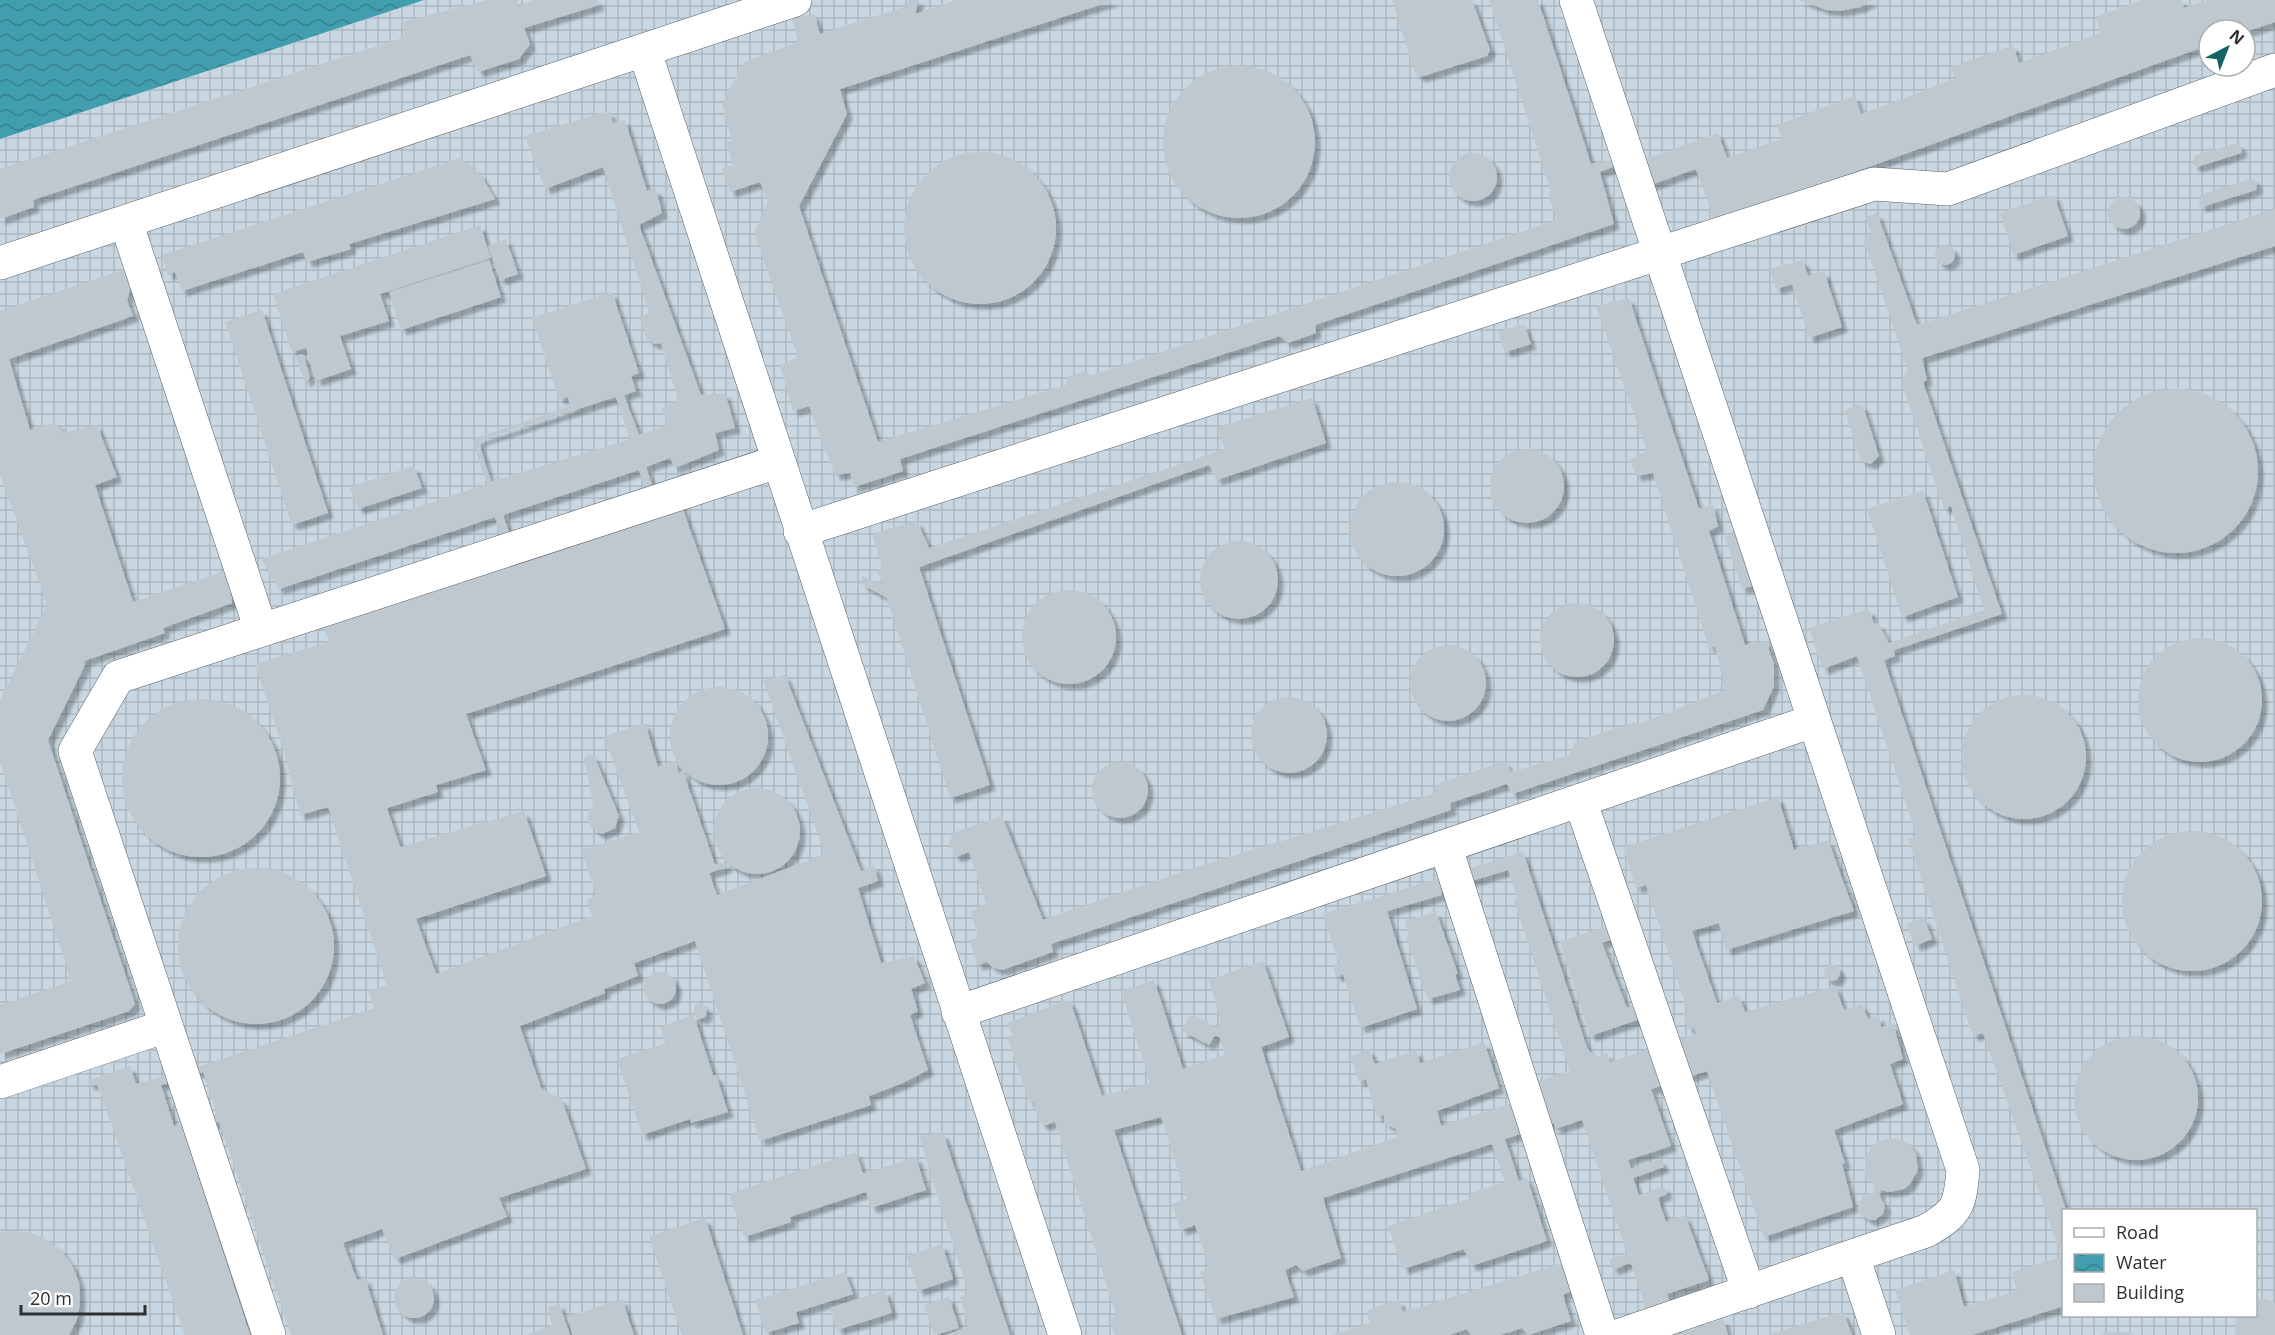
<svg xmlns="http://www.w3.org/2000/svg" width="2275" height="1335" viewBox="0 0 2275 1335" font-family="'Open Sans',sans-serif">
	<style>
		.industrial { fill: url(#industrial-grid); fill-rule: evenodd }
		.water { fill: url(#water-waves) }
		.building { fill: #bfc8cf; fill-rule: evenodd; filter: url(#shadow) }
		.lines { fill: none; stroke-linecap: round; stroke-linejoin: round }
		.minor-casing { stroke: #596167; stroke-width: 34 }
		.minor { stroke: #fff; stroke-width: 33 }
	</style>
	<defs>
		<pattern id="industrial-grid" width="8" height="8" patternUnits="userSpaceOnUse" patternTransform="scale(1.5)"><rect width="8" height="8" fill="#c8d7e2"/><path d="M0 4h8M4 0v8" fill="none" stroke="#acb9c2"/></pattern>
		<pattern id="water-waves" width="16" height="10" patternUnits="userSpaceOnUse" patternTransform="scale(1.5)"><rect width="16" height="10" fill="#419eaf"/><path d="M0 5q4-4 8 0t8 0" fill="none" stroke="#37818f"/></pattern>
		<filter id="shadow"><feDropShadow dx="5.5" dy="5.5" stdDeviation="1.5" flood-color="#0004"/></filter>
	</defs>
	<rect width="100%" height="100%" fill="#d9e1e8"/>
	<path class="industrial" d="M 424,0 L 2275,0 L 2275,1335 L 0,1335 L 0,139 ZM 2209,30 L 2245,30 L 2245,66 L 2209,66 ZM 2064,1210 L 2256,1210 L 2256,1316 L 2064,1316 Z"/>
	<path class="water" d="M 0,0 L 424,0 L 0,139 Z"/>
	<path class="building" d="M 487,0 L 517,0 L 518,6 L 536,0 L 597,0 L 599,5 L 524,28 L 530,44 L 519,59 L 478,72 L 470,55 L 33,200 L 34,207 L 0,219 L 0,169 L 405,37 L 403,22 Z
		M 908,0 L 919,0 L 915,14 L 957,0 L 1115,0 L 840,89 L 847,114 L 799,206 L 878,442 L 1066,385 L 1067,377 L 1085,371 L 1091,376 L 1557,220 L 1548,193 L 1551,191 L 1489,0 L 1538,0 L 1591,164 L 1610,160 L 1612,167 L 1600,172 L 1614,224 L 1315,325 L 1316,333 L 1288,343 L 1280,336 L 900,459 L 903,471 L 854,487 L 850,473 L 835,475 L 809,406 L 793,411 L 780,365 L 798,357 L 754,233 L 768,202 L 760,182 L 730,192 L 722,169 L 733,165 L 727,143 L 732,141 L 722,104 L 744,62 L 798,42 L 792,19 L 814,14 L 820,34 L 907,6 Z
		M 1392,0 L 1472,0 L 1490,50 L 1487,56 L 1420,77 L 1415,72 Z
		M 1799,0 L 1873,0 L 1860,7 L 1840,11 L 1827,10 Z
		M 2143,0 L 2181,0 L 2184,8 L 2208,0 L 2275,0 L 2275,22 L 2245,32 L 2245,30 L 2209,30 L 2209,45 L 1715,222 L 1696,169 L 1628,193 L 1619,169 L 1718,133 L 1727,158 L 1782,139 L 1777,125 L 1855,96 L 1861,114 L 1955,79 L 1951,67 L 2013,45 L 2019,63 L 2101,33 L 2096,17 Z
		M1163 142a76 76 0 1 1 152 0a76 76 0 1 1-152 0Z
		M 609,111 L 613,123 L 625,120 L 647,191 L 656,189 L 662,213 L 639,225 L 701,395 L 725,393 L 735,428 L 715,433 L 719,450 L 675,468 L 670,458 L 646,467 L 660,508 L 680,501 L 725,629 L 466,714 L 486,770 L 436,785 L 438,792 L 387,808 L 400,847 L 524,811 L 546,876 L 416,919 L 436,974 L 592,916 L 587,900 L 597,896 L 581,850 L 639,832 L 604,736 L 645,723 L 658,767 L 675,761 L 679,773 L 683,771 L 715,865 L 725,862 L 727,867 L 709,873 L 717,895 L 825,854 L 763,680 L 785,675 L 861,871 L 874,865 L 878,881 L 858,888 L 881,963 L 914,956 L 925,983 L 911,989 L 918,1011 L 910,1015 L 928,1070 L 903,1083 L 869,1096 L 871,1105 L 760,1141 L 695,941 L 634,963 L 638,976 L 604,989 L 605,993 L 520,1026 L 541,1088 L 562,1100 L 586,1169 L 499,1198 L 507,1217 L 395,1259 L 382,1229 L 343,1243 L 357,1280 L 365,1278 L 383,1335 L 291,1335 L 219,1122 L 184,1133 L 250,1335 L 185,1335 L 97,1084 L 90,1085 L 87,1081 L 130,1066 L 136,1084 L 201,1066 L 374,1008 L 369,991 L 387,985 L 328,807 L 300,815 L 284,752 L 255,664 L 329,642 L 321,620 L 508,558 L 495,517 L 279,589 L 261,559 L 487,484 L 473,443 L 476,438 L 570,406 L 568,397 L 559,399 L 532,318 L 612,292 L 639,373 L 631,376 L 636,391 L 624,395 L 639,435 L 667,425 L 662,408 L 678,400 L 661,343 L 654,344 L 646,338 L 640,319 L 649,312 L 603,167 L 545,189 L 525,136 ZM 616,397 L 630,439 L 491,482 L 479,443 L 481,440 ZM 639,470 L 653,510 L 517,556 L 503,515 ZM 203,1071 L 217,1114 L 174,1126 L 161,1085 Z
		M 2237,143 L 2242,148 L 2241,153 L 2197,167 L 2192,164 L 2194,156 Z
		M904 228a76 76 0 1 1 152 0a76 76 0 1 1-152 0Z
		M1449 177a24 24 0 1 1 48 0a24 24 0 1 1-48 0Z
		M 461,158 L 482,177 L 495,199 L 349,244 L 351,249 L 307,262 L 303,252 L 182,291 L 175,272 L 168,275 L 162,255 Z
		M 2252,178 L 2257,182 L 2256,190 L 2202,207 L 2199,205 L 2200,195 Z
		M 2054,195 L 2068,236 L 2013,255 L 2000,213 Z
		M2108 213a16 16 0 1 1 32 0a16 16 0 1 1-32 0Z
		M 2275,209 L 2275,246 L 1922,358 L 1927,380 L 1923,382 L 2002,614 L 1894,650 L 1895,656 L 1884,660 L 2066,1210 L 2064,1210 L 2064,1306 L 1972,1335 L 1910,1335 L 1895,1290 L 1954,1270 L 1964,1307 L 2017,1291 L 2012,1272 L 2062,1257 L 1983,1033 L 1973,1036 L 1908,839 L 1917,836 L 1857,656 L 1823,669 L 1809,628 L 1869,609 L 1874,624 L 1878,623 L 1889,643 L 1984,610 L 1951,506 L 1944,509 L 1901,380 L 1908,370 L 1863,238 L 1872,234 L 1865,217 L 1877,213 L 1917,325 Z
		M 480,225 L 491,258 L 380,294 L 389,321 L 340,336 L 351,369 L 316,381 L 306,348 L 292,352 L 273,294 Z
		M 506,239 L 518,274 L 500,280 L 488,246 Z
		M1935 255a10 10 0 1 1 20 0a10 10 0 1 1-20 0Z
		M 489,260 L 501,297 L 401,330 L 389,292 Z
		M 1803,260 L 1808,276 L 1824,271 L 1842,327 L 1809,338 L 1792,284 L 1776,289 L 1770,269 Z
		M 123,270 L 131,287 L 127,300 L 133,316 L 9,359 L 30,430 L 55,422 L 63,433 L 97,425 L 117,477 L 95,485 L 133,602 L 228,570 L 232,603 L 163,628 L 165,633 L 84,661 L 85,665 L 48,740 L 135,1004 L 129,1011 L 0,1054 L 0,1005 L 71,981 L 0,760 L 0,700 L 47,605 L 0,474 L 0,311 Z
		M 1629,298 L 1699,509 L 1713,505 L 1718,526 L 1709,531 L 1745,645 L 1766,641 L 1774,664 L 1774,686 L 1763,710 L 1512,794 L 1507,784 L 1450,803 L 1451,810 L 1051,944 L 1053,952 L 1002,970 L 992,967 L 987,962 L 977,965 L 970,940 L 979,938 L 971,912 L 986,903 L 969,852 L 955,857 L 949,844 L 953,833 L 1002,816 L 1043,920 L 1194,868 L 1436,793 L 1434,788 L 1438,784 L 1505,761 L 1511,772 L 1569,755 L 1575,742 L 1635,722 L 1639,724 L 1725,690 L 1715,646 L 1709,648 L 1653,473 L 1636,476 L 1630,459 L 1647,451 L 1596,306 Z
		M 262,310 L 328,513 L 292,525 L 225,322 Z
		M 1524,324 L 1531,344 L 1505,352 L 1498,332 Z
		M 300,354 L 304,355 L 310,378 L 305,382 L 296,358 Z
		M2094 471a82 82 0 1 1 164 0a82 82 0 1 1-164 0Z
		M 1312,398 L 1326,443 L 1217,480 L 1209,465 L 919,567 L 990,785 L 950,798 L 887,598 L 861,584 L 862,576 L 883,584 L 877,571 L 882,568 L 873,537 L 877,532 L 917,521 L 929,548 L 1225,449 L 1218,427 Z
		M 1855,404 L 1863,406 L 1879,456 L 1871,464 L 1861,461 L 1845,411 Z
		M1490 486a37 37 0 1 1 74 0a37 37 0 1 1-74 0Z
		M 414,466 L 422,488 L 358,509 L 350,487 Z
		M1350 529a47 47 0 1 1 94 0a47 47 0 1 1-94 0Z
		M 1923,491 L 1958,597 L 1902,617 L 1867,509 Z
		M 1737,532 L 1755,585 L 1742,589 L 1725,537 Z
		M1200 580a39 39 0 1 1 78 0a39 39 0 1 1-78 0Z
		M1022 637a47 47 0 1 1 94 0a47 47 0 1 1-94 0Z
		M1540 640a37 37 0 1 1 74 0a37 37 0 1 1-74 0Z
		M2138 700a62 62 0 1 1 124 0a62 62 0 1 1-124 0Z
		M1410 683a38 38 0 1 1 76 0a38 38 0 1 1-76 0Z
		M670 736a49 49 0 1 1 98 0a49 49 0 1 1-98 0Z
		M1962 757a62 62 0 1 1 124 0a62 62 0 1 1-124 0Z
		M1251 735a38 38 0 1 1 76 0a38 38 0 1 1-76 0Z
		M122 778a79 79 0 1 1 158 0a79 79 0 1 1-158 0Z
		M 590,754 L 595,758 L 619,816 L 615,828 L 602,834 L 595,831 L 588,822 L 588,815 L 593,803 L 584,758 Z
		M1092 790a28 28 0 1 1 56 0a28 28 0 1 1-56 0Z
		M714 831a43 43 0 1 1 86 0a43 43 0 1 1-86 0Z
		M 1778,797 L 1794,850 L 1828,840 L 1854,911 L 1726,950 L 1719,923 L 1692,931 L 1717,1003 L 1739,996 L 1745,1012 L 1835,986 L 1844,1010 L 1862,1004 L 1868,1019 L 1879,1016 L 1881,1027 L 1893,1023 L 1903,1059 L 1890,1064 L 1903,1104 L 1834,1130 L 1845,1163 L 1842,1164 L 1853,1207 L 1764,1237 L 1707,1071 L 1651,1089 L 1671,1146 L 1628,1160 L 1631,1169 L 1660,1159 L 1664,1167 L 1633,1178 L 1639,1195 L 1664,1186 L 1667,1194 L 1658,1198 L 1666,1222 L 1685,1215 L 1709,1280 L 1667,1294 L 1679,1334 L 1723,1319 L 1728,1335 L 1654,1335 L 1632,1266 L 1630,1263 L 1613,1270 L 1609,1260 L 1627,1253 L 1582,1120 L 1555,1129 L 1554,1123 L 1505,1139 L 1519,1181 L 1527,1178 L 1547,1241 L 1471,1266 L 1464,1249 L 1403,1269 L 1388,1226 L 1471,1198 L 1469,1194 L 1505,1182 L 1492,1144 L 1323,1198 L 1341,1258 L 1303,1271 L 1296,1265 L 1285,1270 L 1294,1297 L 1216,1319 L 1200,1272 L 1210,1268 L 1195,1225 L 1181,1230 L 1172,1204 L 1187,1199 L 1161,1117 L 1114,1130 L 1182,1335 L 1115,1335 L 1111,1325 L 1115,1311 L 1055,1122 L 1046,1125 L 1040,1123 L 1034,1101 L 1029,1102 L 1008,1039 L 1012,1035 L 1008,1023 L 1066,1000 L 1071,1003 L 1102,1096 L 1150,1083 L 1121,991 L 1154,980 L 1183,1069 L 1225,1055 L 1220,1038 L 1215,1035 L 1209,1045 L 1182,1031 L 1191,1013 L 1217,1028 L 1221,1022 L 1209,980 L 1263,961 L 1289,1037 L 1261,1047 L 1301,1171 L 1398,1137 L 1396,1129 L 1384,1123 L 1384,1115 L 1377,1117 L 1366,1079 L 1359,1082 L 1351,1056 L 1369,1049 L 1375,1064 L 1416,1050 L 1420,1063 L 1484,1042 L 1499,1088 L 1437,1111 L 1441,1126 L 1538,1095 L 1534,1082 L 1570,1071 L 1514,901 L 1517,896 L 1508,870 L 1441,890 L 1442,895 L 1387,911 L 1417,1009 L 1360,1028 L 1343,974 L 1336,977 L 1333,965 L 1339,963 L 1323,914 L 1523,852 L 1587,1048 L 1595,1057 L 1607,1053 L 1610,1062 L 1696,1034 L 1694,1028 L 1688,1029 L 1683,1014 L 1688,1012 L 1646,885 L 1636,888 L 1623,847 Z
		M2122 901a70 70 0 1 1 140 0a70 70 0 1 1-140 0Z
		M178 946a78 78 0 1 1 156 0a78 78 0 1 1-156 0Z
		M 1436,912 L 1458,974 L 1455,974 L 1460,990 L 1428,999 L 1406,938 L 1409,937 L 1405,921 Z
		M 1924,918 L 1932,939 L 1915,946 L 1907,924 Z
		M 1609,925 L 1614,939 L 1602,943 L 1627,1008 L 1634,1006 L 1640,1016 L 1637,1020 L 1590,1036 L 1560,942 Z
		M1824 973a8 8 0 1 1 16 0a8 8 0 1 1-16 0Z
		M644 988a16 16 0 1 1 32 0a16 16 0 1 1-32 0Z
		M 701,1003 L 707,1008 L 706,1016 L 701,1019 L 694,1016 L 713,1075 L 716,1075 L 728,1112 L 691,1123 L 690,1119 L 642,1135 L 617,1059 L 666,1043 L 660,1027 L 693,1015 L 694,1006 Z
		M2074 1098a62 62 0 1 1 124 0a62 62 0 1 1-124 0Z
		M 943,1133 L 1010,1335 L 946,1335 L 969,1326 L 960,1297 L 968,1292 L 919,1136 Z
		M 1890,1138 L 1905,1141 L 1912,1147 L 1916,1154 L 1918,1170 L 1910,1184 L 1904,1189 L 1889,1192 L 1881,1190 L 1879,1195 L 1885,1206 L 1883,1214 L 1875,1220 L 1869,1220 L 1860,1214 L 1858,1204 L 1864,1194 L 1873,1193 L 1875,1187 L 1865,1173 L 1865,1157 L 1875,1143 Z
		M 856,1152 L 863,1174 L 916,1157 L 926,1190 L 871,1208 L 866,1192 L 790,1217 L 791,1222 L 744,1237 L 729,1194 Z
		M 705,1218 L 743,1335 L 682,1335 L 649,1236 Z
		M 12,1231 L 29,1232 L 45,1239 L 61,1250 L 72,1265 L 79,1282 L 80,1300 L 78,1317 L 69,1335 L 0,1335 L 0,1232 Z
		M 942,1244 L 953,1279 L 918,1291 L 907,1256 Z
		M 1563,1263 L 1571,1291 L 1563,1295 L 1571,1321 L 1528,1335 L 1522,1328 L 1500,1335 L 1471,1335 L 1467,1329 L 1449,1335 L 1333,1335 L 1370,1323 L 1367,1312 L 1370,1309 L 1399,1300 L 1403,1312 Z
		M 845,1272 L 853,1294 L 796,1312 L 799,1323 L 765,1333 L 755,1300 Z
		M394 1298a20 20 0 1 1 40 0a20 20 0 1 1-40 0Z
		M 885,1290 L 892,1313 L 837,1330 L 830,1308 Z
		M 949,1297 L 959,1328 L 934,1335 L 924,1305 Z
		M 622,1299 L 634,1335 L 573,1335 L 567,1317 Z
		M 2265,1299 L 2275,1302 L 2275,1335 L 2235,1335 L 2236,1316 L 2256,1316 L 2256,1300 Z
		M 559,1303 L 570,1335 L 527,1335 L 552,1325 L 548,1308 Z
		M 1843,1312 L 1852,1335 L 1769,1335 L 1769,1334 Z
		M 2110,1332 L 2123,1332 L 2135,1335 L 2101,1335 Z"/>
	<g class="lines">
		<g class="minor-casing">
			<path id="minor" d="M 1576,0 L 1963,1170 C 1960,1207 1957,1213 1926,1231 L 1620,1335
				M 645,52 L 1065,1335
				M 126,222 L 261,630
				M 0,263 L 795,0
				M 800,531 L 1874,184 L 1948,189 L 2275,70
				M 1580,800 L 1749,1292
				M 1446,848 L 1602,1335
				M 958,1012 L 1813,721
				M 0,1082 L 166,1026
				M 1853,1256 L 1879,1335
				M 269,1335 L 75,751 L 118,677 L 777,462"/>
		</g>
		<use href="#minor" class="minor"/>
	</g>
	<rect x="2062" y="1209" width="195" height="108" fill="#ffffff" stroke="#abacad" stroke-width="1.5"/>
	<rect x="2074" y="1228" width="30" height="9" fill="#ffffff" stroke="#abacad" stroke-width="1.5"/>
	<text x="2116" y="1239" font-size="18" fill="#2d3033">Road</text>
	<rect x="2074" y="1254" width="30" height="18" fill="url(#water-waves)" stroke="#abacad" stroke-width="1.5"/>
	<text x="2116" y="1269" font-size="18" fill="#2d3033">Water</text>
	<rect x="2074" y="1284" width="30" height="18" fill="#bfc8cf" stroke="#abacad" stroke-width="1.5"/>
	<text x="2116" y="1299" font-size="18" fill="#2d3033">Building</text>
	<g transform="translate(2227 48) rotate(42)"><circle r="28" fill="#ffffff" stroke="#abacad" stroke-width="1.5"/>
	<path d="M0-4.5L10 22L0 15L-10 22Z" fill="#136364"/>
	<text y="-9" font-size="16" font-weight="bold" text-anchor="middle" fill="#2d3033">N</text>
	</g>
	<path d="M21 1305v9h124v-9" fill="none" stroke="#2d3033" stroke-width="3"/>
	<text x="30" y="1305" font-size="18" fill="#2d3033" stroke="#ffffff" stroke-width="4.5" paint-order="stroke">20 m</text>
</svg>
